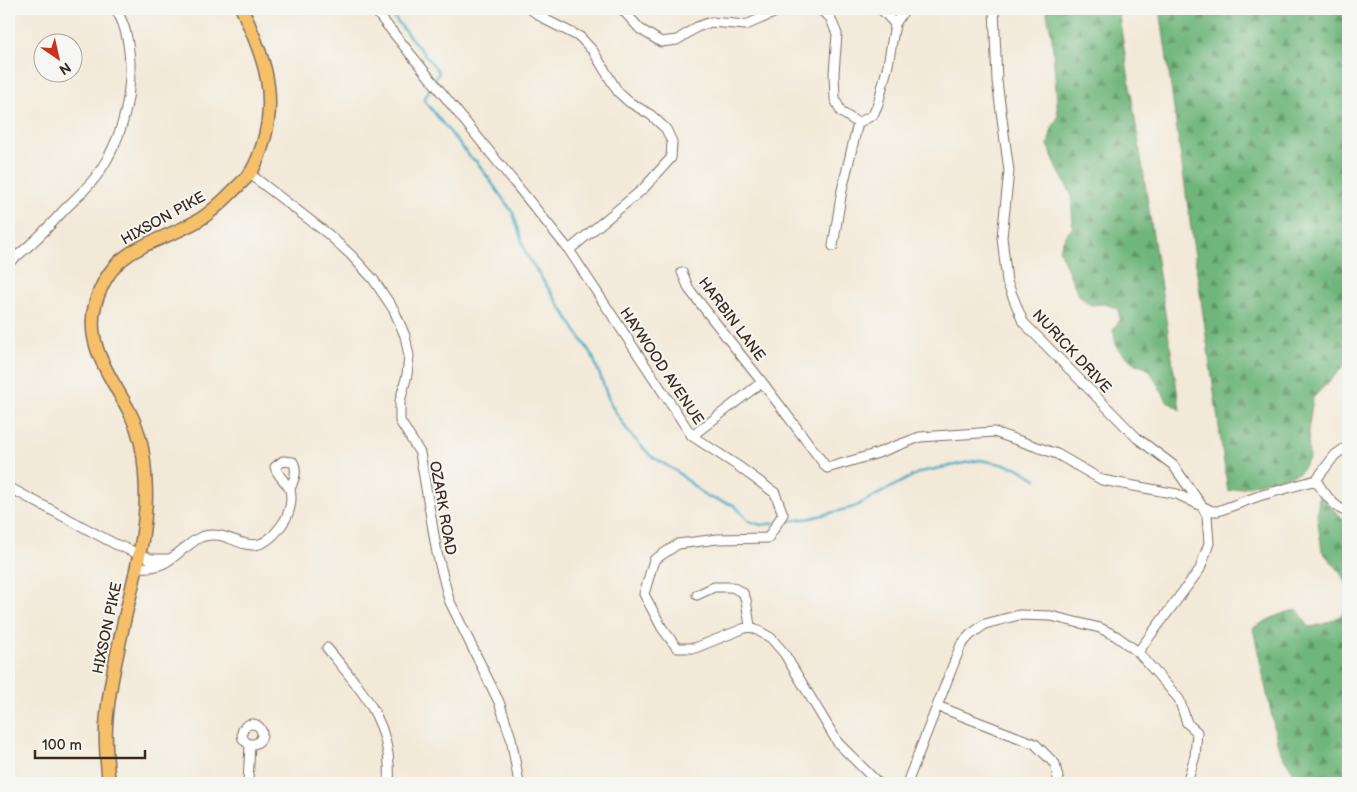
<svg xmlns="http://www.w3.org/2000/svg" width="1357" height="792" viewBox="0 0 1357 792" font-family="'Balsamiq Sans',sans-serif">
	<style>
		.forest { fill: url(#forest-firs); stroke: #56704d }
		.lines { fill: none; stroke-linecap: round; stroke-linejoin: round }
		.stream { stroke: #45aac5; stroke-width: 2.5 }
		.minor-casing { stroke: #7b6d5f; stroke-width: 11 }
		.primary-casing { stroke: #7b6d5f; stroke-width: 15 }
		.minor { stroke: #fff; stroke-width: 9 }
		.primary { stroke: #f6c06b; stroke-width: 12 }
		.labels { text-anchor: middle; stroke-width: 4; stroke-linejoin: round; paint-order: stroke }
		.street-label { font-size: 15px; fill: #3b2a1e; stroke: #f6f6f2 }
	</style>
	<defs>
		<pattern id="forest-firs" width="22" height="20" patternUnits="userSpaceOnUse" patternTransform="scale(1.25)"><rect width="22" height="20" fill="#70b67c"/><path d="M5 1l3.5 6h-7zM16 11l3.5 6h-7z" fill="#5d9465"/></pattern>
	</defs>
	<rect width="100%" height="100%" fill="#f6f6f2"/>
	<filter id="ink" filterUnits="userSpaceOnUse"><feTurbulence type="fractalNoise" baseFrequency=".02" numOctaves="2"/><feDisplacementMap in="SourceGraphic" scale="10" xChannelSelector="R" yChannelSelector="G"/><feConvolveMatrix kernelMatrix="1 2 1 2 8 2 1 2 1" color-interpolation-filters="sRGB"/></filter>
	<filter id="wash" filterUnits="userSpaceOnUse"><feTurbulence type="fractalNoise" baseFrequency=".0096" numOctaves="4" result="noise"/><feDisplacementMap in="SourceGraphic" scale="20" xChannelSelector="R" yChannelSelector="G"/><feGaussianBlur stdDeviation="1.12" result="paint"/><feColorMatrix in="noise" values="0 0 0 0 0 0 0 0 0 0 0 0 0 0 0 0 0 1.4 0 .05"/><feComposite in="paint" operator="in"/></filter>
	<g filter="url(#wash)">
		<rect width="100%" height="100%" fill="#f3e9d8"/>
		<path class="forest" d="M 1046,9 L 1118,9 L 1180,410 L 1167,401 L 1150,371 L 1142,365 L 1135,364 L 1117,348 L 1113,330 L 1120,320 L 1118,309 L 1105,304 L 1090,305 L 1078,294 L 1059,249 L 1065,237 L 1073,227 L 1071,194 L 1058,170 L 1048,145 L 1052,128 L 1058,117 L 1052,37 Z
			M 1160,9 L 1348,9 L 1348,362 L 1313,398 L 1308,432 L 1309,459 L 1299,473 L 1228,491 Z
			M 1319,496 L 1348,523 L 1348,586 L 1341,573 L 1322,551 L 1317,516 Z
			M 1348,604 L 1348,783 L 1338,783 L 1328,774 L 1313,778 L 1297,778 L 1279,750 L 1253,628 C 1268,620 1281,612 1298,610 L 1309,627 C 1323,625 1344,619 1348,604 Z"/>
		<g class="lines">
			<path class="stream" d="M 387,9 L 439,72 L 435,80
				M 432,85 L 424,100 L 470,157 L 477,162 L 513,213 L 526,254 L 593,357 L 611,405 L 630,434 L 651,456 L 676,471 L 707,497 L 734,505 L 749,521 L 761,525 L 775,523
				M 781,522 L 811,518 L 854,507 L 920,472 L 980,460 L 1016,467 L 1036,479"/>
		</g>
	</g>
	<g filter="url(#ink)">
		<g class="lines">
			<g class="minor-casing">
				<path id="minor" d="M 374,9 L 569,250 L 692,436 L 738,466 L 775,493 L 783,514 L 768,538 L 718,539 L 678,544 L 654,560 L 644,594 L 662,628 L 677,648 L 695,648 L 750,626 L 771,638 L 784,653 L 838,743 L 878,783
					M 530,9 L 548,21 L 580,37 L 593,51 L 618,92 L 629,102 L 651,115 L 666,129 L 672,142 L 671,158 L 643,189 L 569,250
					M 622,9 L 640,29 L 661,42 L 677,40 L 697,27 L 711,22 L 746,25 L 783,9
					M 819,9 L 830,17 L 837,34 L 834,73 L 835,99 L 841,112 L 858,123
					M 881,9 L 895,24
					M 994,9 L 997,81 L 1009,171 L 1002,237 L 1007,282 L 1023,322 L 1137,438 L 1173,465 L 1202,506 L 1207,516 L 1209,543 L 1200,569 L 1138,652
					M 858,123 L 873,115 L 878,104 L 888,65 L 895,24 L 905,9
					M 250,174 L 328,234 L 351,255 L 373,279 L 394,310 L 405,336 L 409,356 L 407,375 L 400,401 L 400,421 L 420,453 L 437,553 L 449,600 L 499,702 L 511,738 L 519,783
					M 833,246 L 842,190 L 858,123
					M 9,262 C 30,247 47,229 64,210 C 76,198 91,185 100,171 C 121,139 131,101 130,63 C 129,45 126,23 115,9
					M 682,272 L 689,289 L 762,382 L 827,468 L 875,454 L 920,437 L 994,432 L 1057,454 L 1102,480 L 1177,494 L 1212,511 L 1218,511 L 1259,496 L 1316,480
					M 692,436 L 762,382
					M 1316,480 L 1335,455 L 1348,446
					M 1316,480 C 1322,491 1335,509 1348,512
					M 9,490 L 14,490 L 115,544 L 151,559 L 169,559
					M 138,567 C 158,569 167,563 182,550 C 188,546 194,540 201,537 C 234,525 251,570 283,523 C 289,515 293,500 290,490 C 286,481 278,477 275,467 L 283,461 L 293,462 C 298,471 294,480 290,489
					M 697,595 L 714,587 L 732,587 L 743,593 L 746,600 L 750,626
					M 327,648 C 363,692 393,723 389,783
					M 937,706 L 1035,744 L 1055,764 L 1059,783
					M242 734a10 10 0 1 1 20 0a10 10 0 1 1-20 0Z
					M 248,783 L 250,744
					M 907,783 L 961,645 L 970,635 L 985,624 L 1019,615 L 1051,616 L 1100,628 L 1116,636 L 1138,652 L 1179,699 L 1187,723 L 1197,732 L 1195,756 L 1187,783"/>
			</g>
			<g class="primary-casing">
				<path id="primary" d="M 109,783 C 107,765 105,745 106,726 C 108,693 116,659 123,626 C 134,576 150,527 145,474 C 144,454 140,433 131,415 C 114,380 84,347 95,305 C 112,244 153,247 199,220 C 212,212 222,202 233,191 C 239,185 246,179 251,172 C 258,161 262,148 265,136 C 277,88 261,51 242,9"/>
			</g>
			<use href="#minor" class="minor"/>
			<use href="#primary" class="primary"/>
		</g>
	</g>
	<g class="labels">
		<g class="street-label">
			<text transform="translate(163 218) rotate(-29)" y="5">HIXSON PIKE</text>
			<text transform="translate(732 319) rotate(53)" y="5">HARBIN LANE</text>
			<text transform="translate(1072 351) rotate(47)" y="5">NURICK DRIVE</text>
			<text transform="translate(662 366) rotate(56)" y="5">HAYWOOD AVENUE</text>
			<text transform="translate(443 508) rotate(80)" y="5">OZARK ROAD</text>
			<text transform="translate(107 628) rotate(-78)" y="5">HIXSON PIKE</text>
		</g>
	</g>
	<rect width="1357" height="792" fill="none" stroke="#f6f6f2" stroke-width="30"/>
	<g transform="translate(58 58) rotate(146)"><circle r="24" fill="#f6f6f2" stroke="#aba49d"/>
	<path d="M0-4L9 19L0 12L-9 19Z" fill="#c8321e"/>
	<text y="-8" font-size="14" font-weight="bold" text-anchor="middle" fill="#3b2a1e">N</text>
	</g>
	<path d="M35 750v8h110v-8" fill="none" stroke="#3b2a1e" stroke-width="2.5"/>
	<text x="42" y="750" font-size="15" fill="#3b2a1e" stroke="#f6f6f2" stroke-width="4" paint-order="stroke">100 m</text>
</svg>
